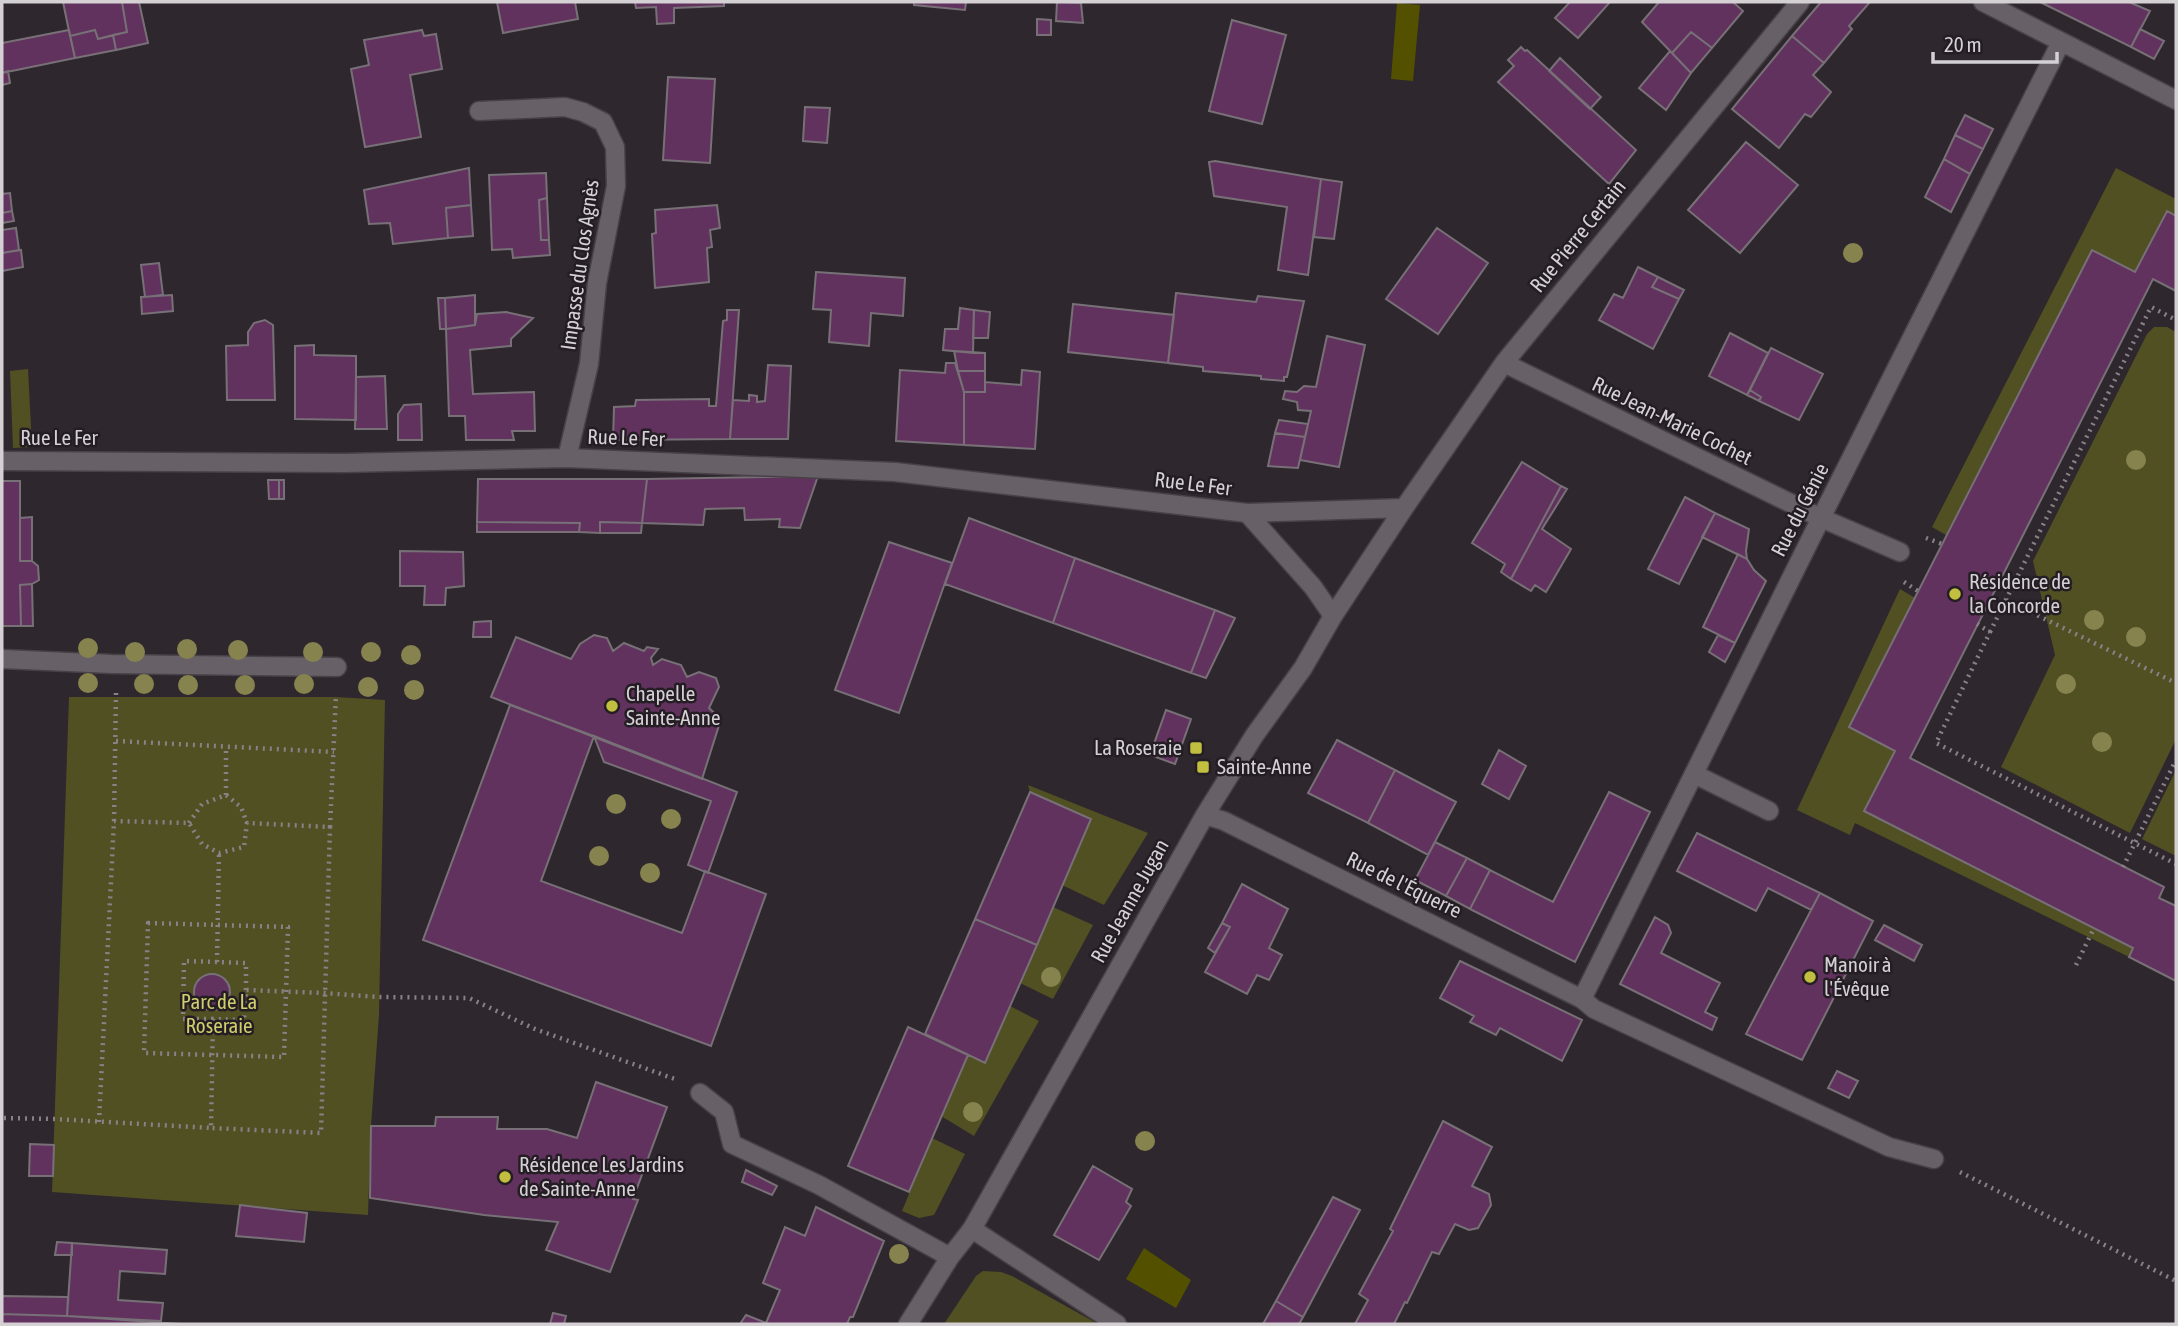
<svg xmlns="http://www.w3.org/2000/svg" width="2178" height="1326" viewBox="0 0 2178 1326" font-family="'Asap Condensed',sans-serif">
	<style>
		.green { fill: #505023 }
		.water { fill: #535100 }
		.building { fill: #61325e; stroke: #787077; stroke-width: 2 }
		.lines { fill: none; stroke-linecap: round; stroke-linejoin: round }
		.service-casing { stroke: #474247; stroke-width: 21 }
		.pedestrian-casing { stroke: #474247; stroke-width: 21 }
		.minor-casing { stroke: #474247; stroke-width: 21 }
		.path { stroke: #888287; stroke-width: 4.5; stroke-dasharray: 2 5; stroke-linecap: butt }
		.service { stroke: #686067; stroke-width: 18 }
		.pedestrian { stroke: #686067; stroke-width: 18 }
		.minor { stroke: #686067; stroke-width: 18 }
		.tree { fill: #87834f }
		.poi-dot { fill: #c1be40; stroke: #241e24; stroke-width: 2.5 }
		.labels { text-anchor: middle; stroke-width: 5; stroke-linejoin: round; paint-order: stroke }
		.street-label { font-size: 21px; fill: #d4d0d4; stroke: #241e24 }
		.poi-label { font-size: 21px; fill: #d4d0d4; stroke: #241e24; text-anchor: start }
		.park-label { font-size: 21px; fill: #d0ce6b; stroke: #241e24 }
	</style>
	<rect width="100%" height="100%" fill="#2e272d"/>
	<path class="green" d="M 2116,168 L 2176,199 L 2176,216 L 2166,211 L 2135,272 L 2092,250 L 1946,535 L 1932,527 Z
		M 2154,327 L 2167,327 L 2176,332 L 2176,739 L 2130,833 L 2001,767 L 2055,655 L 2033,561 L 2147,334 Z
		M 28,369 L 32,447 L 13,448 L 10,371 Z
		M 1900,589 L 1915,598 L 1849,727 L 1895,751 L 1864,811 L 2133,948 L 2129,957 L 1855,823 L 1850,835 L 1797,810 Z
		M 69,697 L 336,697 L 385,700 L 379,1015 L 371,1126 L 368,1215 L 52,1192 Z
		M 2176,770 L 2176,856 L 2142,839 Z
		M 1028,785 L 1148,833 L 1104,905 L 1062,885 L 1091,819 L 1030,792 Z
		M 1053,907 L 1093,925 L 1053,999 L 1020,983 Z
		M 1010,1006 L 1039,1021 L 974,1136 L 941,1116 L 968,1055 L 985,1063 Z
		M 932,1138 L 965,1154 L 934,1215 L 919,1218 L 902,1211 Z
		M 983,1271 L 1001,1272 L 1012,1276 L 1098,1324 L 944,1324 L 976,1276 Z"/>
	<path class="water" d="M 1397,3 L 1420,5 L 1413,81 L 1391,79 Z
		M 1144,1248 L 1191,1280 L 1176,1308 L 1126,1279 Z"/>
	<path class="building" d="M 63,2 L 122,2 L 127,32 L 98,39 L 95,30 L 70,36 Z
		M 122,2 L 139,2 L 148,43 L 116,50 L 113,35 L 127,32 Z
		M 497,2 L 575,2 L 578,19 L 503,33 Z
		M 635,2 L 724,2 L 724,6 L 674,8 L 674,23 L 657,24 L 656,7 L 636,8 Z
		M 914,2 L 966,2 L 965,10 L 914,5 Z
		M 1057,2 L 1081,3 L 1083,23 L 1056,21 Z
		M 1570,2 L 1610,2 L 1578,38 L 1555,18 Z
		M 1659,2 L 1733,2 L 1743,11 L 1712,48 L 1691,32 L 1672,53 L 1642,22 Z
		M 1821,2 L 1870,2 L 1849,26 L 1852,29 L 1824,63 L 1792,36 Z
		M 2040,2 L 2129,2 L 2150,11 L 2131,47 Z
		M 1037,19 L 1051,20 L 1051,35 L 1037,35 Z
		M 1232,20 L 1286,35 L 1262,124 L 1209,111 Z
		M 2140,29 L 2164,41 L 2154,59 L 2131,47 Z
		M 69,30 L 75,58 L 2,73 L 2,43 Z
		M 95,30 L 98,39 L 113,35 L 116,50 L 75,58 L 70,36 Z
		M 422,30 L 424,36 L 436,34 L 442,69 L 410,75 L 421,137 L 365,147 L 351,69 L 369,65 L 364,40 Z
		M 1691,32 L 1712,48 L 1691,73 L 1672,53 Z
		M 1792,36 L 1824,63 L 1813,75 L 1831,92 L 1811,117 L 1805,114 L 1779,148 L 1732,109 Z
		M 1521,47 L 1525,51 L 1527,50 L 1636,150 L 1609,184 L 1498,82 L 1514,66 L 1508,60 Z
		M 1670,51 L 1691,73 L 1666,110 L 1639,88 Z
		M 1560,58 L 1601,97 L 1590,109 L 1549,71 Z
		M 8,71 L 10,83 L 2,85 L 2,73 Z
		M 668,77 L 715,79 L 710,163 L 663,160 Z
		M 805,107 L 830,108 L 827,143 L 803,141 Z
		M 1965,115 L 1993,129 L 1983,149 L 1955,135 Z
		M 1955,135 L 1983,149 L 1970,174 L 1944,159 Z
		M 1746,142 L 1798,185 L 1740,253 L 1688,210 Z
		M 1944,159 L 1970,174 L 1951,212 L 1925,197 Z
		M 1215,161 L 1321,179 L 1308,275 L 1278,270 L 1287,207 L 1214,196 L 1209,162 Z
		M 469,168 L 471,205 L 446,208 L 448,238 L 393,244 L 390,223 L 369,224 L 364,190 Z
		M 546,173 L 547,198 L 539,200 L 541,240 L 549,240 L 550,255 L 513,258 L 512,249 L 492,250 L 489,175 Z
		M 1321,179 L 1342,182 L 1334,239 L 1314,237 Z
		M 10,193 L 12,211 L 2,213 L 2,194 Z
		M 547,198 L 549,240 L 541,240 L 539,200 Z
		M 471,205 L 473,236 L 448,238 L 446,208 Z
		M 717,205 L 720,228 L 710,230 L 712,247 L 707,248 L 709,282 L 655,288 L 652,234 L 656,233 L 655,210 Z
		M 12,211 L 14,221 L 2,223 L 2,213 Z
		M 2167,211 L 2176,216 L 2176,291 L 2153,279 L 1910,758 L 2164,887 L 2159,898 L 2176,906 L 2176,981 L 2129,957 L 2133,948 L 1864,811 L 1895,751 L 1849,727 L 2092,250 L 2135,272 Z
		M 16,228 L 19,250 L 2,253 L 2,230 Z
		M 1437,228 L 1488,263 L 1438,334 L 1386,299 Z
		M 21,250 L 23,267 L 2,271 L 2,253 Z
		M 159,263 L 163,295 L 145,297 L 141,265 Z
		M 1638,267 L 1658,277 L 1652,287 L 1679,299 L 1653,349 L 1599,320 L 1614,294 L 1623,298 Z
		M 816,272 L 905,278 L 903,316 L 871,313 L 869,346 L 829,342 L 831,310 L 813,309 Z
		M 1658,277 L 1684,290 L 1679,299 L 1652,287 Z
		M 1176,293 L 1256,302 L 1258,296 L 1304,301 L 1287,377 L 1284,377 L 1284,381 L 1261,379 L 1261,376 L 1203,371 L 1203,367 L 1168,363 Z
		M 172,295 L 173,311 L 142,314 L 141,297 Z
		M 475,295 L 475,325 L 446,329 L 445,298 Z
		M 438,298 L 445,298 L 446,329 L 440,329 Z
		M 1073,304 L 1174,315 L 1168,363 L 1068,352 Z
		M 960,308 L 974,310 L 973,353 L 943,350 L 945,329 L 958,329 Z
		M 727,310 L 739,310 L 730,439 L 613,440 L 614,407 L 635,406 L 636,400 L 709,399 L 709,406 L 716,406 L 723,321 L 727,320 Z
		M 974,310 L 990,312 L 988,338 L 973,338 Z
		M 506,312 L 533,318 L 511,339 L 511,346 L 470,350 L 473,394 L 534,392 L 535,431 L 512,431 L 514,440 L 466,440 L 465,416 L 449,416 L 446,329 L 475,325 L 477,314 Z
		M 265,320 L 273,325 L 275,400 L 227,400 L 226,346 L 248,345 L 248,332 L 254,323 Z
		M 1730,333 L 1768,353 L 1747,395 L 1709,376 Z
		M 1327,336 L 1365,345 L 1339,467 L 1300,460 L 1311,411 L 1298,410 L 1297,402 L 1283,399 L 1285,391 L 1297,392 L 1304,386 L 1316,387 Z
		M 314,345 L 314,355 L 356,356 L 356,420 L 295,419 L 295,346 Z
		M 1771,348 L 1823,374 L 1799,420 L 1759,401 L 1761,397 L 1750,390 Z
		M 954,351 L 985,353 L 985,371 L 958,371 Z
		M 946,363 L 955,363 L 964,392 L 964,445 L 896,441 L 900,370 L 945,373 Z
		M 768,365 L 791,366 L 788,439 L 730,439 L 733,400 L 749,401 L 749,395 L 757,396 L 757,402 L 765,401 Z
		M 1022,370 L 1040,372 L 1035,449 L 964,445 L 964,392 L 985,392 L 985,382 L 1021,385 Z
		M 958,371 L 985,371 L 985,392 L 964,392 Z
		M 385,376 L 387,429 L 355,429 L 356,377 Z
		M 1750,390 L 1761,397 L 1759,401 L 1747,395 Z
		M 421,404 L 422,440 L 398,440 L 398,414 L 404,405 Z
		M 1279,420 L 1308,424 L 1305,437 L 1275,433 Z
		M 1275,433 L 1305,437 L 1298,468 L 1268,466 Z
		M 1522,462 L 1561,486 L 1511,579 L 1501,572 L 1505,564 L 1472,543 Z
		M 818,476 L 800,528 L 779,527 L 780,519 L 745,520 L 744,508 L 705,509 L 703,525 L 642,523 L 647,479 Z
		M 478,479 L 647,479 L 642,523 L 600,522 L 600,533 L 579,532 L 580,523 L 477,522 Z
		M 268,480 L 279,480 L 279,499 L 269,499 Z
		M 279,480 L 284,480 L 284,499 L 279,499 Z
		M 2,481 L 20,481 L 20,561 L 32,561 L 38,566 L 39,580 L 32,584 L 20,585 L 21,626 L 2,626 Z
		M 1561,486 L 1567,489 L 1542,529 L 1571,549 L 1546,592 L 1535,585 L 1531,591 L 1511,579 Z
		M 1685,497 L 1715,513 L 1679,584 L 1648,569 Z
		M 1715,513 L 1749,529 L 1746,551 L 1747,559 L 1702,537 Z
		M 32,517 L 32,561 L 20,561 L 20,518 Z
		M 969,518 L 1075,558 L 1053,623 L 945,584 Z
		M 477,522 L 580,523 L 579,532 L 477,532 Z
		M 600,522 L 642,523 L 641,533 L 600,533 Z
		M 889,542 L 952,563 L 899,713 L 835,690 Z
		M 400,551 L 463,552 L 464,586 L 446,588 L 445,605 L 424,605 L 425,586 L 400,586 Z
		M 1738,554 L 1747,559 L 1754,570 L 1766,581 L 1735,643 L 1703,627 Z
		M 1075,558 L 1215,610 L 1191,673 L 1053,623 Z
		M 32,584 L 33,626 L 21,626 L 20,585 Z
		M 1215,610 L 1235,618 L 1206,678 L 1191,673 Z
		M 491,621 L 491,637 L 473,637 L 474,622 Z
		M 594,635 L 607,638 L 613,651 L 624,643 L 644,651 L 647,647 L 658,649 L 651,658 L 653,665 L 662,659 L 681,665 L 687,677 L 699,672 L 716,678 L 719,687 L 709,708 L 721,719 L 702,779 L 491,697 L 516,637 L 571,659 L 580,644 Z
		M 1718,635 L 1735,643 L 1725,662 L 1709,652 Z
		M 510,705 L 594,736 L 541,881 L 682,933 L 705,871 L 766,894 L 711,1046 L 423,940 Z
		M 1166,710 L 1191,719 L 1175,764 L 1150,755 Z
		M 594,736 L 737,792 L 708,873 L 688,865 L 711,801 L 604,762 Z
		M 1337,740 L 1395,770 L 1368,823 L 1308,793 Z
		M 1499,750 L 1526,766 L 1509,799 L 1482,784 Z
		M 1395,770 L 1456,802 L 1428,855 L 1368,823 Z
		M 1030,792 L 1091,819 L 1037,945 L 975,919 Z
		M 1609,792 L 1650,812 L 1575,962 L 1470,909 L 1490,870 L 1553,902 Z
		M 1697,833 L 1820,893 L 1811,910 L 1768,888 L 1756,911 L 1677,871 Z
		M 1435,842 L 1467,858 L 1446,896 L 1415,880 Z
		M 1467,858 L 1490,870 L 1470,909 L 1446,896 Z
		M 1242,884 L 1288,909 L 1269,948 L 1282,955 L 1269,980 L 1257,975 L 1247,994 L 1205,972 L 1230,927 L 1222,923 Z
		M 1820,893 L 1873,921 L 1802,1060 L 1746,1034 Z
		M 1655,917 L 1668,925 L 1671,933 L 1661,953 L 1720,983 L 1705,1012 L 1717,1018 L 1712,1030 L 1620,984 Z
		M 975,919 L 1037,945 L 985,1063 L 925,1034 Z
		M 1222,923 L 1230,927 L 1215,953 L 1208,948 Z
		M 1884,925 L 1922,945 L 1914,961 L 1875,940 Z
		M 1460,961 L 1582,1020 L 1562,1061 L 1500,1028 L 1496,1035 L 1470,1022 L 1474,1016 L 1440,998 Z
		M194 992a18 18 0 1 1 36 0a18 18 0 1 1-36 0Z
		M 908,1027 L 968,1055 L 909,1192 L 848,1166 Z
		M 1837,1071 L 1858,1081 L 1849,1098 L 1828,1088 Z
		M 596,1082 L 667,1107 L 633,1199 L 638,1200 L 610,1272 L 546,1250 L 558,1222 L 484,1215 L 370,1198 L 371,1126 L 435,1126 L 436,1117 L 498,1117 L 497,1129 L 547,1129 L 577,1138 Z
		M 1443,1121 L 1492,1147 L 1472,1186 L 1489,1194 L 1491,1205 L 1478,1228 L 1469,1230 L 1455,1224 L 1439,1254 L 1432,1252 L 1407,1303 L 1405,1302 L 1394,1324 L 1355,1324 L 1368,1300 L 1359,1294 L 1393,1231 L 1390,1229 Z
		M 30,1144 L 54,1145 L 53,1176 L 29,1176 Z
		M 1093,1166 L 1132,1189 L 1126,1202 L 1131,1206 L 1099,1260 L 1054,1235 Z
		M 746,1170 L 777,1186 L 772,1195 L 742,1182 Z
		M 1333,1197 L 1360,1210 L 1303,1317 L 1276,1301 Z
		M 240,1205 L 307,1213 L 304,1242 L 236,1236 Z
		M 816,1207 L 884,1241 L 853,1317 L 850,1317 L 847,1324 L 769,1324 L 766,1323 L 780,1290 L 763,1283 L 785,1227 L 805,1236 Z
		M 57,1242 L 72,1243 L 72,1255 L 55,1255 Z
		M 72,1243 L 167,1250 L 165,1274 L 120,1271 L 118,1300 L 163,1303 L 161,1321 L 67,1316 Z
		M 2,1296 L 68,1297 L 67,1316 L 2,1314 Z
		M 1276,1301 L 1303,1317 L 1299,1324 L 1263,1324 Z
		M 553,1313 L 566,1316 L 564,1324 L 550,1324 Z
		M 2,1314 L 67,1316 L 181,1324 L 2,1324 Z
		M 746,1315 L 766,1323 L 769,1324 L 740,1324 Z"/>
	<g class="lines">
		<g class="service-casing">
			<path id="service" d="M 1821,518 L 1900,552
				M 1694,774 L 1769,811
				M 1582,999 L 1594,1009 L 1889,1147 L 1934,1159
				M 972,1229 L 1117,1324"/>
		</g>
		<g class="pedestrian-casing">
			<path id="pedestrian" d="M 2,659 L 112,664 L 337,667"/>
		</g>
		<g class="minor-casing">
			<path id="minor" d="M 1983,2 L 2176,100
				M 479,111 L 565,107 L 583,112 L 603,122 L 615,147 L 616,186 L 597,283 L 589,364 L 567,458
				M 1504,363 L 1821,518
				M 2,461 L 344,463 L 567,458 L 895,472 L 1247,513 L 1404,508
				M 1247,513 L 1313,587 L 1333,616
				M 1205,815 L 1224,821 L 1582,999 L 1821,518 L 2061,42
				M 700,1093 L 724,1112 L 732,1144 L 819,1185 L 950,1257
				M 908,1324 L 950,1257 L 972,1229 L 1205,815 L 1254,736 L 1303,668 L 1333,616 L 1404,508 L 1504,363 L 1800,2"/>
		</g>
		<path class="path" d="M 1926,538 L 1942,544
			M 2000,581 L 2013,585
			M 1904,582 L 1918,591
			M 2006,600 L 2176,683
			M 1977,624 L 1990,632 L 1936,743 L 2176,864
			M 1990,632 L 2151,307 L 2176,320
			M 116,741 L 334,752
			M 226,795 L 226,747
			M 114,821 L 116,693
			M 189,823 L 202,804 L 226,795 L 241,807 L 247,823
			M 330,827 L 336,695
			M 2123,867 L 2176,760
			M 148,923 L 288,927 L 284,1057 L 144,1053 Z
			M 217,962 L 219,853
			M 2076,965 L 2094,928
			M 213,1019 L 183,1019 L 184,961 L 246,963 L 246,990
			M 4,1118 L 55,1119 L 211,1128 L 213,1019 L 244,1020 L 246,990 L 324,993 L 379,997 L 469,998 L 535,1029 L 675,1079
			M 99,1122 L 114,821 L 189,823 L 202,844 L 219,853 L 244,847 L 247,823 L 330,827 L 321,1133 L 211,1128
			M 1960,1172 L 2176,1281"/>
		<use href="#service" class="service"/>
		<use href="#pedestrian" class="pedestrian"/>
		<use href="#minor" class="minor"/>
	</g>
	<g class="tree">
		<circle cx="1853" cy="253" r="10"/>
		<circle cx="2136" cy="460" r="10"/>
		<circle cx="2094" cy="620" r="10"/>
		<circle cx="2136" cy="637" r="10"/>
		<circle cx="88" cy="648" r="10"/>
		<circle cx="187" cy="649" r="10"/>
		<circle cx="238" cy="650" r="10"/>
		<circle cx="135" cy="652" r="10"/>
		<circle cx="313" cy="652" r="10"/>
		<circle cx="371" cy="652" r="10"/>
		<circle cx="411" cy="655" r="10"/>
		<circle cx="88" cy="683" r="10"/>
		<circle cx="144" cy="684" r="10"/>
		<circle cx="304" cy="684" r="10"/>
		<circle cx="2066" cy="684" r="10"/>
		<circle cx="188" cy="685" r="10"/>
		<circle cx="245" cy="685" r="10"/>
		<circle cx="368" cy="687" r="10"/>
		<circle cx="414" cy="690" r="10"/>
		<circle cx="2102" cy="742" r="10"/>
		<circle cx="616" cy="804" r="10"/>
		<circle cx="671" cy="819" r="10"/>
		<circle cx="599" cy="856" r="10"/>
		<circle cx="650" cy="873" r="10"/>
		<circle cx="1051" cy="977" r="10"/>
		<circle cx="973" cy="1112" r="10"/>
		<circle cx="1145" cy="1141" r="10"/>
		<circle cx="899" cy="1254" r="10"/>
	</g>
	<g class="poi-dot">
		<circle cx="1955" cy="594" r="7"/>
		<circle cx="612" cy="706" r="7"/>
		<rect x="1189" y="741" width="14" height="14" rx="3.5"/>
		<rect x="1196" y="760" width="14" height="14" rx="3.5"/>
		<circle cx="1810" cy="977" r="7"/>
		<circle cx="505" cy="1177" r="7"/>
	</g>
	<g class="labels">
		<g class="street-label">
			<text transform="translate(1578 236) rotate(-51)" y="7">Rue Pierre Certain</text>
			<text transform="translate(580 265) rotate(-82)" y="7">Impasse du Clos Agnès</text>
			<text transform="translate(1672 421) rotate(26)" y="7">Rue Jean-Marie Cochet</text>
			<text x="59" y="445">Rue Le Fer</text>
			<text transform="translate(626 438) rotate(2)" y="7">Rue Le Fer</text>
			<text transform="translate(1193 484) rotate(7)" y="7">Rue Le Fer</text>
			<text transform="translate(1800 510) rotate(-63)" y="7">Rue du Génie</text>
			<text transform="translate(1404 885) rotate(26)" y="7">Rue de l'Équerre</text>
			<text transform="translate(1130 901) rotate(-61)" y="7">Rue Jeanne Jugan</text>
		</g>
		<g class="poi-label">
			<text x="1969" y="589">Résidence de<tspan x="1969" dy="24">la Concorde</tspan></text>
			<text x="626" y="701">Chapelle<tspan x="626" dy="24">Sainte-Anne</tspan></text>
			<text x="1182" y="755" text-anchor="end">La Roseraie</text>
			<text x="1217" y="774">Sainte-Anne</text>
			<text x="1824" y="972">Manoir à<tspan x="1824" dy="24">l'Évêque</tspan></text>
			<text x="519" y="1172">Résidence Les Jardins<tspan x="519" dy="24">de Sainte-Anne</tspan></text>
		</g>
		<g class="park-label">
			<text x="219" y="1009">Parc de La<tspan x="219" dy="24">Roseraie</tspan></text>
		</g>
	</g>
	<rect width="2178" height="1326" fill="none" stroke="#d4d0d4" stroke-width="7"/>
	<path d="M1933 52v10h124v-10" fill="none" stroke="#d4d0d4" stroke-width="3.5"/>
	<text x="1944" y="52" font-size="21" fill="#d4d0d4" stroke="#241e24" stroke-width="5" paint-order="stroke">20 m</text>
</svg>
